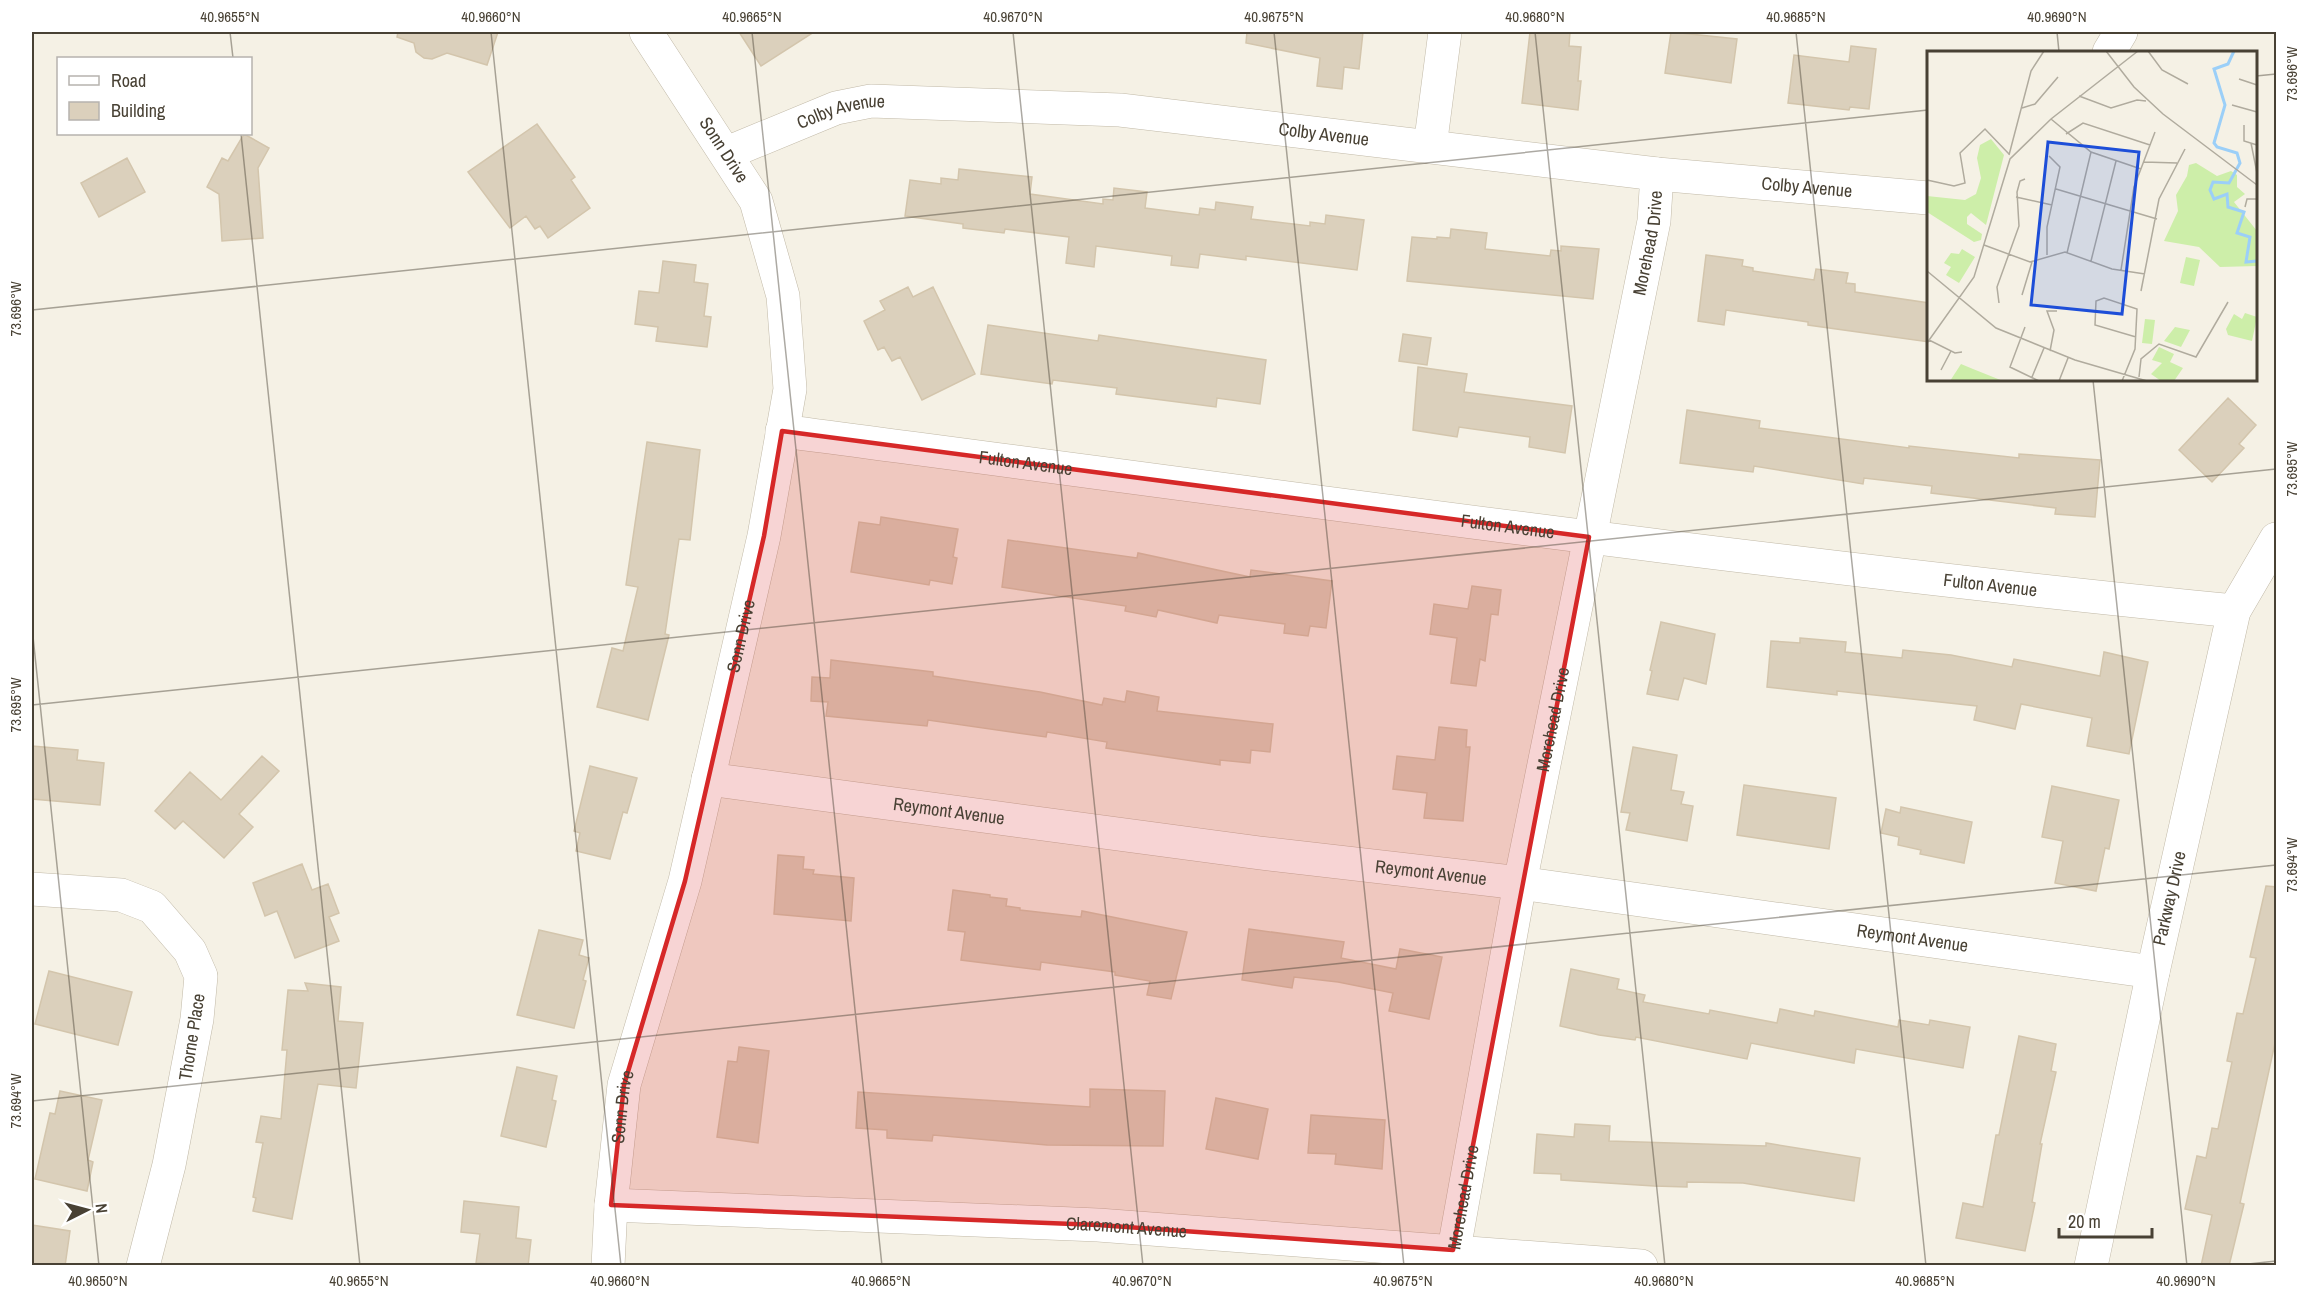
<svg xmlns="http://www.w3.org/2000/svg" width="2308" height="1297" viewBox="0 0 2308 1297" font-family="'Archivo Narrow',sans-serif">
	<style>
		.building { fill: #dbd0bc; stroke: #d3c5ac; stroke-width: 1.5 }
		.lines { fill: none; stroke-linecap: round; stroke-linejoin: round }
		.minor-casing { stroke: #c1b9a7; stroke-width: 34 }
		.minor { stroke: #fff; stroke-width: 33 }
		.marked { fill: #d62828; fill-opacity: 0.2; stroke: #d62828; stroke-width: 4.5; stroke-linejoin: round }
		.ticks { fill: none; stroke: #484134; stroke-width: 1.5; stroke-opacity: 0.45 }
		.labels { text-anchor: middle; stroke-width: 4.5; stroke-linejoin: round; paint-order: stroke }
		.street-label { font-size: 18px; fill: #484134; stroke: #fff }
		.inset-river { fill: none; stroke: #9bcff8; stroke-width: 3 }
		.inset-road { fill: none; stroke: #b0ab9e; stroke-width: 1.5 }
		.view { fill: #1d4ed8; fill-opacity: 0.15; stroke: #1d4ed8; stroke-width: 3 }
		.inset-edge { fill: none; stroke: #484134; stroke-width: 3 }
		.neatline { fill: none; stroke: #484134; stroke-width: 2 }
		.ticks-label { font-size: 15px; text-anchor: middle; fill: #484134 }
	</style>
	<rect width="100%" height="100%" fill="#f5f1e5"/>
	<path class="building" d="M 398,32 L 498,32 L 487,65 L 447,53 L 432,59 L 424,58 L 416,52 L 414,43 L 397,37 Z
		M 739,32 L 814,32 L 761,66 Z
		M 1247,32 L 1363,32 L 1359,69 L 1344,67 L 1342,89 L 1317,86 L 1320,58 L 1246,43 Z
		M 1530,32 L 1570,32 L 1569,46 L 1581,47 L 1578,81 L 1581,81 L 1578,110 L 1522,103 Z
		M 1671,32 L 1737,39 L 1731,83 L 1665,73 Z
		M 1851,46 L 1876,49 L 1869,109 L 1850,107 L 1849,110 L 1788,103 L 1794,55 L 1849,62 Z
		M 537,124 L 575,177 L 571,180 L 590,208 L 548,238 L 540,226 L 535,229 L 526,216 L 510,228 L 468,172 Z
		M 244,134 L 269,148 L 258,168 L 263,238 L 222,241 L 219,194 L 207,187 L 222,158 L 228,161 Z
		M 127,158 L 145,192 L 99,217 L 81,183 Z
		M 959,169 L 1032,177 L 1030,194 L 1103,204 L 1103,199 L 1113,200 L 1114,188 L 1147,192 L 1145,208 L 1199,215 L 1200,208 L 1215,210 L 1216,202 L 1253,207 L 1251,219 L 1310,226 L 1310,222 L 1325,224 L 1326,215 L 1364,220 L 1357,270 L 1246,256 L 1246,260 L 1200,254 L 1198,268 L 1171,265 L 1172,256 L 1096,246 L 1094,267 L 1066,263 L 1069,237 L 1005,229 L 1004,233 L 963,228 L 963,224 L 905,216 L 910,180 L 941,184 L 941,178 L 958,180 Z
		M 1451,229 L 1487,233 L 1485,249 L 1550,256 L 1551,250 L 1561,251 L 1561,246 L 1599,249 L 1593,299 L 1407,281 L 1412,237 L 1437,239 L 1437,237 L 1450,238 Z
		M 1706,255 L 1743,260 L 1742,266 L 1753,268 L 1753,271 L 1814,280 L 1816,269 L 1848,273 L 1846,283 L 1855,284 L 1855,292 L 1929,303 L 1929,342 L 1808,325 L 1808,322 L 1726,310 L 1724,325 L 1698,321 Z
		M 663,261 L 696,265 L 694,282 L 708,284 L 704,316 L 711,317 L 707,347 L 656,341 L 658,327 L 635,324 L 639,291 L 659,293 Z
		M 908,287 L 913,297 L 933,287 L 975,374 L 922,400 L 900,357 L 892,361 L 884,347 L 878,350 L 864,321 L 885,310 L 880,301 Z
		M 988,325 L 1098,341 L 1099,335 L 1266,360 L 1260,404 L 1217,398 L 1216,407 L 1116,394 L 1117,388 L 1053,380 L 1052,384 L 981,374 Z
		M 1403,334 L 1431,338 L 1427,365 L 1399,361 Z
		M 1418,367 L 1467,374 L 1464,392 L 1572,406 L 1565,453 L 1529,447 L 1530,437 L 1459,427 L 1457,437 L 1413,430 Z
		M 2228,398 L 2256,425 L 2239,444 L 2244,448 L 2212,482 L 2179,450 Z
		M 1687,410 L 1760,421 L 1759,428 L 1909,448 L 1909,446 L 2019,458 L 2019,454 L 2100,460 L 2095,517 L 2055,514 L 2056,508 L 1931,493 L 1932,486 L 1864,478 L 1863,484 L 1754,466 L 1753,472 L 1680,463 Z
		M 647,442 L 700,450 L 690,540 L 679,539 L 665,634 L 669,635 L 648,720 L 597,707 L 612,648 L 623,651 L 638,587 L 626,585 Z
		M 881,517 L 958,529 L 953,557 L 957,558 L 952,584 L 930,580 L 929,585 L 851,572 L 859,522 L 880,525 Z
		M 1008,540 L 1137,558 L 1138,553 L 1250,577 L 1251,570 L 1332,581 L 1326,628 L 1310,626 L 1308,636 L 1284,633 L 1285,624 L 1219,615 L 1217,623 L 1158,610 L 1156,617 L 1125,611 L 1126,606 L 1002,587 Z
		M 1472,586 L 1501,590 L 1498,615 L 1491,614 L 1485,661 L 1480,659 L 1476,686 L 1451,683 L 1457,638 L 1430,634 L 1434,604 L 1468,609 Z
		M 1661,622 L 1715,634 L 1706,684 L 1684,678 L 1678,700 L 1647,694 L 1652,671 L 1650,670 Z
		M 1800,638 L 1846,642 L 1845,652 L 1902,658 L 1903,650 L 1951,655 L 2012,667 L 2014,659 L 2100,676 L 2104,652 L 2148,662 L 2129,754 L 2087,746 L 2092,718 L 2021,704 L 2015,729 L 1974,720 L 1977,706 L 1837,691 L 1837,695 L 1767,687 L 1771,641 L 1800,643 Z
		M 831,660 L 933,672 L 933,676 L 1040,692 L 1102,705 L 1104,698 L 1125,702 L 1127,691 L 1159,697 L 1157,711 L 1273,724 L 1270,752 L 1251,750 L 1250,763 L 1220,760 L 1220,765 L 1106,748 L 1107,742 L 1047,732 L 1046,737 L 928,720 L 927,726 L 826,716 L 828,702 L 811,701 L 812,677 L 830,678 Z
		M 1439,727 L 1467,730 L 1466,747 L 1470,747 L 1463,821 L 1424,818 L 1427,793 L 1393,789 L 1397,756 L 1435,760 Z
		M 32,746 L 78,750 L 77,760 L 104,763 L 100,805 L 32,799 Z
		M 1633,747 L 1677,755 L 1671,790 L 1684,792 L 1681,804 L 1693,806 L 1687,841 L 1626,830 L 1630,813 L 1621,812 Z
		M 262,756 L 279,771 L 239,814 L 253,827 L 224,858 L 183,821 L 175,829 L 155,811 L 190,772 L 221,800 Z
		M 590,766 L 637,778 L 627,813 L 623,812 L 610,859 L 576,851 L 580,833 L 574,831 Z
		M 1744,785 L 1836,798 L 1829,849 L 1737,835 Z
		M 2052,786 L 2119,800 L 2109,849 L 2105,848 L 2096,891 L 2055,883 L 2063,841 L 2042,837 Z
		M 1901,807 L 1972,822 L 1964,863 L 1920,854 L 1921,850 L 1898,845 L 1899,837 L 1881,833 L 1886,809 L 1900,813 Z
		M 778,855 L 804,857 L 803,869 L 814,870 L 813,874 L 854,878 L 851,921 L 774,914 Z
		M 302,864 L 312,890 L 328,884 L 339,913 L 329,917 L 339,941 L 295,958 L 277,911 L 265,916 L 253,883 Z
		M 2266,886 L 2277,887 L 2277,1034 L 2240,1203 L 2244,1204 L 2229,1266 L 2201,1266 L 2212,1215 L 2185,1209 L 2197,1156 L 2206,1158 L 2212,1128 L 2218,1129 L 2232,1062 L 2227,1061 L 2237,1013 L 2243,1014 L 2256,958 L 2250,957 Z
		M 953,890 L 990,895 L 990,897 L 1007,899 L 1006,906 L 1020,908 L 1020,910 L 1081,917 L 1082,911 L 1187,932 L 1171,999 L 1147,995 L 1150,981 L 1115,975 L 1115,972 L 1041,962 L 1040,970 L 961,960 L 965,932 L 948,930 Z
		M 1249,929 L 1344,942 L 1341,958 L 1396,969 L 1400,949 L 1442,957 L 1429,1019 L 1389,1011 L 1393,993 L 1338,982 L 1294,977 L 1292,988 L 1242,980 Z
		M 539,930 L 583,940 L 579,955 L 589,958 L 583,980 L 586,981 L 574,1028 L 517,1015 Z
		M 1571,969 L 1619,979 L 1617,989 L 1645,995 L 1643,1002 L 1709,1014 L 1710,1010 L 1777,1023 L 1780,1009 L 1814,1016 L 1815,1011 L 1898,1027 L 1899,1020 L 1929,1025 L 1930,1020 L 1970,1027 L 1963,1068 L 1856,1049 L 1854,1063 L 1751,1043 L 1747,1059 L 1636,1037 L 1635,1040 L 1599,1035 L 1560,1026 Z
		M 49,971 L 132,992 L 118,1045 L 35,1024 Z
		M 305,983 L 341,987 L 338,1021 L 363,1023 L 356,1088 L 318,1084 L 292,1219 L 253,1211 L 256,1198 L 253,1197 L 263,1143 L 256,1142 L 261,1116 L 281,1119 L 287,1050 L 282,1050 L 288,990 L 308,991 Z
		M 2019,1036 L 2056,1044 L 2051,1071 L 2056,1072 L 2040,1144 L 2042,1144 L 2032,1202 L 2035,1203 L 2025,1251 L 1956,1238 L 1963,1203 L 1983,1207 L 1996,1135 L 1999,1135 Z
		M 739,1047 L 769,1051 L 758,1143 L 717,1137 L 728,1061 L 737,1062 Z
		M 517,1067 L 557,1076 L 552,1100 L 556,1101 L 546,1147 L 501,1136 Z
		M 1090,1089 L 1165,1091 L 1163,1146 L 1047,1145 L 933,1135 L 932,1141 L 887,1138 L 887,1130 L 856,1128 L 858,1092 L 1090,1107 Z
		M 60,1091 L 102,1100 L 88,1160 L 93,1162 L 87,1191 L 35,1179 L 50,1113 L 55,1114 Z
		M 1216,1098 L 1268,1109 L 1258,1159 L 1206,1149 Z
		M 1311,1115 L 1385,1120 L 1382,1169 L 1335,1164 L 1336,1154 L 1308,1153 Z
		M 1575,1124 L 1610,1126 L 1609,1141 L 1766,1146 L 1766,1143 L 1860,1158 L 1854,1201 L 1743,1183 L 1687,1182 L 1687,1187 L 1654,1186 L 1561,1180 L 1561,1174 L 1534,1173 L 1537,1134 L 1574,1137 Z
		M 464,1201 L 519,1207 L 516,1238 L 531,1240 L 528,1266 L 476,1263 L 480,1234 L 461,1232 Z
		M 32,1225 L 70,1231 L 65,1266 L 32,1266 Z"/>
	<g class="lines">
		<g class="minor-casing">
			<g id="minor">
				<path d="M 2109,52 L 2121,32"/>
				<path d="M 1430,147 L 1445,32"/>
				<path id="s1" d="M 727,153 L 836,108 L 871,101 L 1120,110 L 1657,174 L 1928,198"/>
				<path id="s2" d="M 782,431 C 1265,494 1749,563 2234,611"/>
				<path id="s3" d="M 708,779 L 1260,853 L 1520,883 L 2153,972"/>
				<path d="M 32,889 L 121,895 L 152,907 L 190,951 L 201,976 L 197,1019 L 169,1165 L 143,1266"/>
				<path id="s4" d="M 611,1205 L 1098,1225 L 1641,1266"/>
				<path id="s5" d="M 608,1266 L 611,1205 L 624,1085 L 685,881 L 764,536 L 790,389 L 783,296 L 756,201 L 646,32"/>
				<path id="s6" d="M 1451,1266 L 1520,883 L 1654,221 L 1657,174"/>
				<path id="s7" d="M 2091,1266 L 2153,972 L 2234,611 L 2276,539"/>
			</g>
		</g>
		<use href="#minor" class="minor"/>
	</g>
	<path class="marked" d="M 782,431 L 1589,537 L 1453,1250 L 1098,1225 L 611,1205 L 624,1085 L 685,881 L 764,536 Z"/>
	<path class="ticks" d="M 230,32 L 233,58M 491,32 L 621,1266M 752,32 L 882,1266M 1013,32 L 1143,1266M 1274,32 L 1404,1266M 1535,32 L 1665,1266M 1796,32 L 1926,1266M 2057,32 L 2059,52M 2256,76 L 2276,74M 241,134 L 360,1266M 32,310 L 1928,110M 2093,380 L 2187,1266M 32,627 L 99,1266M 32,705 L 2276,469M 32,1101 L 2276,865M 2230,1266 L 2276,1261"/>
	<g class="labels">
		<g class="street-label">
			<text dy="6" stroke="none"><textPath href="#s1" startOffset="122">Colby Avenue</textPath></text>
			<text dy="6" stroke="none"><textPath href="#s1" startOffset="608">Colby Avenue</textPath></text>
			<text transform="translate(724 150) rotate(57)" y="6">Sonn Drive</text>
			<text dy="6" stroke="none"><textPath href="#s1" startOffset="1094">Colby Avenue</textPath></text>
			<text dy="6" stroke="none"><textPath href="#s6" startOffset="1042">Morehead Drive</textPath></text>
			<text dy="6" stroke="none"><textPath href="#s2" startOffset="246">Fulton Avenue</textPath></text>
			<text dy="6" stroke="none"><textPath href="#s2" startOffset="732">Fulton Avenue</textPath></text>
			<text dy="6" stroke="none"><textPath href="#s2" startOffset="1218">Fulton Avenue</textPath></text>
			<text dy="6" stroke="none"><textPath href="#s5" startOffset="646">Sonn Drive</textPath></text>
			<text dy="6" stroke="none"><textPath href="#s6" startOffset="556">Morehead Drive</textPath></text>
			<text dy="6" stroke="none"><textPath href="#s3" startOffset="243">Reymont Avenue</textPath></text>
			<text dy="6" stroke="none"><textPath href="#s3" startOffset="729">Reymont Avenue</textPath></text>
			<text dy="6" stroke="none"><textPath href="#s7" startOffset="376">Parkway Drive</textPath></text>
			<text dy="6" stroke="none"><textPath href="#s3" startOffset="1215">Reymont Avenue</textPath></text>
			<text transform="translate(192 1037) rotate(-81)" y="6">Thorne Place</text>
			<text dy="6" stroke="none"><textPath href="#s5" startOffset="160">Sonn Drive</textPath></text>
			<text dy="6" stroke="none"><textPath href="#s6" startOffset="70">Morehead Drive</textPath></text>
			<text dy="6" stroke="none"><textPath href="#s4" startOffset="516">Claremont Avenue</textPath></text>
		</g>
	</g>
	<g transform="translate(1927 51)">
		<rect width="330" height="330" fill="#f5f1e5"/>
		<path d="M 64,88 L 77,104 L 59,174 L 44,162 L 40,166 L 40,173 L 55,183 L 54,189 L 47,191 L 0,161 L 0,145 L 38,149 L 49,143 L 54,127 L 50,107 L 53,94 ZM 269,112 L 290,125 L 304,120 L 310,124 L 310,136 L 318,143 L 307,151 L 330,180 L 330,215 L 293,216 L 272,196 L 237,190 L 251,160 L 249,144 L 260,125 L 262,114 ZM 35,198 L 48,206 L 32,232 L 19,224 L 24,216 L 17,212 L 24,202 L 32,203 ZM 259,206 L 273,209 L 267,235 L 253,232 ZM 318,262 L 330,266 L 325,290 L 301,284 L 299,278 L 307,263 L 315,268 ZM 218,268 L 228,269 L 225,293 L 215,292 ZM 248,276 L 263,279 L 254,296 L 237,290 ZM 232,296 L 247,303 L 243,311 L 256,317 L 247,330 L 234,330 L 224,323 L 235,312 L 225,309 ZM 34,313 L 46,318 L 76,330 L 23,330 Z" fill="#cdeea9"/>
		<path class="inset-river" d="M 307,0 L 301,13 L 287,18 L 298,54 L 287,92 L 290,96 L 310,102 L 313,112 L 302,132 L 286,131 L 283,139 L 287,148 L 300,143 L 301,156 L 317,161 L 310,182 L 323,186 L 319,211 L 330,210"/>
		<path class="inset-road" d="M 179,0 L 207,36 L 236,63 L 330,134M 221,0 L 235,19 L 261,33M 312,28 L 330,34M 152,45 L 184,57 L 210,49 L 219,50M 305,54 L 330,61M 95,57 L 108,53 L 131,26M 124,68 L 164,101 L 214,118M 317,74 L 317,90 L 330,94M 139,83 L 156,72 L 223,94M 324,92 L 330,122M 82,104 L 104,20 L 117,0M 217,111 L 250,112M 0,129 L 27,135 L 38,132 L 33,102 L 58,78 L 82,103M 129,138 L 230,168M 89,146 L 125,154M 318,156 L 320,148 L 330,148M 57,194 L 103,211 L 138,201 L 185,218 L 218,223M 140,202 L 164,101M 120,204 L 120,176 L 133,116 L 122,105M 164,210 L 189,110M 194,219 L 207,136 L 228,81M 0,220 L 69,277 L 148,309 L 220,330M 214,240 L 232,148 L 258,98M 95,244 L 105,211M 72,252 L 70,236 L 92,175 L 90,141 L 93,130 L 98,128M 98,276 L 83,316 L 112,330M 2,289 L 28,302 L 35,301M 0,292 L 47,226 L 83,108 L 124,68 L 211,0M 123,300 L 127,279 L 120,260 L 130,260M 14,319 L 24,300M 105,326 L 117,297M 212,326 L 214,308 L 232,293 L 269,306 L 301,251M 132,330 L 141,307M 195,330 L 208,298 L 210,258 L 177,247 L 169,250 L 168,274 L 209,286"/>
		<path class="view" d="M 121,91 L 212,101 L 195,263 L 104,254 Z"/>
		<rect width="330" height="330" class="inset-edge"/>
	</g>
	<rect width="2308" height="1297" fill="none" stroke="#ffffff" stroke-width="66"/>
	<rect x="57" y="57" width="195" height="78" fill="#ffffff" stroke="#b6b3ae" stroke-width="1.5"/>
	<rect x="69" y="76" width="30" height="9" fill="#ffffff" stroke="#b6b3ae" stroke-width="1.5"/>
	<text x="111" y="87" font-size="18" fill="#484134">Road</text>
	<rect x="69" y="102" width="30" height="18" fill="#dbd0bc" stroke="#b6b3ae" stroke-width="1.5"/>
	<text x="111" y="117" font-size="18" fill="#484134">Building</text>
	<g transform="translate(87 1210) rotate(84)" stroke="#ffffff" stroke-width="4.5" paint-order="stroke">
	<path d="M0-4.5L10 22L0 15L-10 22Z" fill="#484134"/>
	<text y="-9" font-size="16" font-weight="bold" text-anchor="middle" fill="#484134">N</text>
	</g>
	<path d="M2059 1228v9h93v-9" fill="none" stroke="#484134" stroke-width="3"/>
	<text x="2068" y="1228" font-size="18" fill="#484134" stroke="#ffffff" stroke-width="4.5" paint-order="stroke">20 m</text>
	<rect x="33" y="33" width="2242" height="1231" class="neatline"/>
	<g class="ticks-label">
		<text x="230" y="22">40.9655°N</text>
		<text x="491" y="22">40.9660°N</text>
		<text x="752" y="22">40.9665°N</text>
		<text x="1013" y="22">40.9670°N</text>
		<text x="1274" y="22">40.9675°N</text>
		<text x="1535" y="22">40.9680°N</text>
		<text x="1796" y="22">40.9685°N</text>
		<text x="2057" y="22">40.9690°N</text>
		<text transform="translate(2292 74) rotate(-90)" y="5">73.696°W</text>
		<text transform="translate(16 309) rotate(-90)" y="5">73.696°W</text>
		<text transform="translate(2292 469) rotate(-90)" y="5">73.695°W</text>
		<text transform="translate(16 705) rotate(-90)" y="5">73.695°W</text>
		<text transform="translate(2292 865) rotate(-90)" y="5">73.694°W</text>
		<text transform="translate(16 1101) rotate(-90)" y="5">73.694°W</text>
		<text x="98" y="1286">40.9650°N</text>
		<text x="359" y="1286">40.9655°N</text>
		<text x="620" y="1286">40.9660°N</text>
		<text x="881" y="1286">40.9665°N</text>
		<text x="1142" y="1286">40.9670°N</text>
		<text x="1403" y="1286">40.9675°N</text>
		<text x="1664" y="1286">40.9680°N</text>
		<text x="1925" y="1286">40.9685°N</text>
		<text x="2186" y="1286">40.9690°N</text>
	</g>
</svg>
